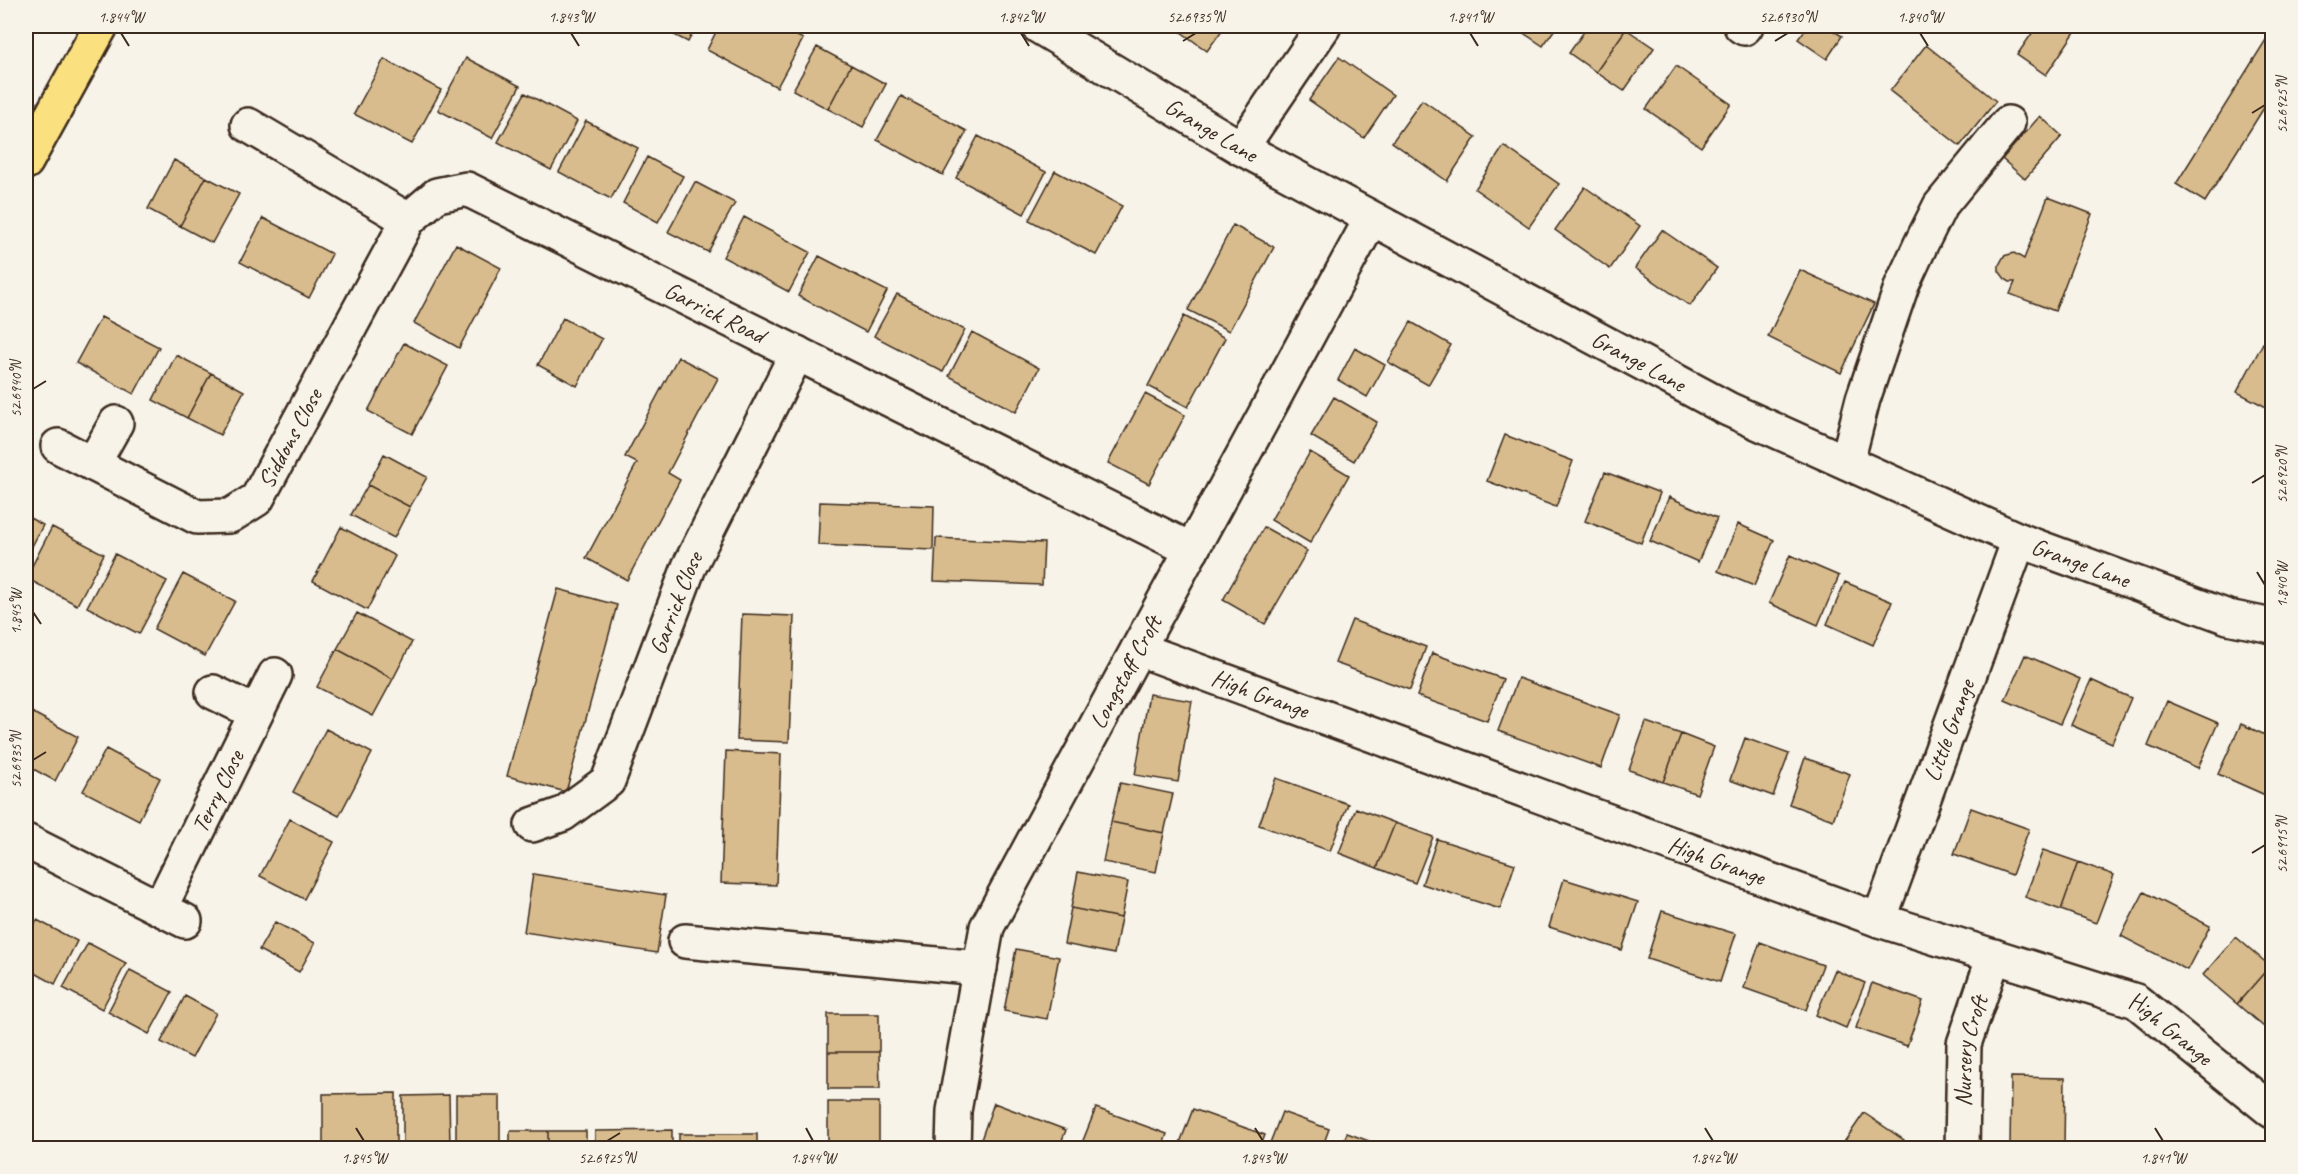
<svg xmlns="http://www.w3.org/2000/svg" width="2298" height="1174" viewBox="0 0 2298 1174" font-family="Caveat,sans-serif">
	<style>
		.building { fill: #d8bc8d; stroke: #3b2a1e; stroke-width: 1.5 }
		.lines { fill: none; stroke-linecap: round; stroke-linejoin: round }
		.minor-casing { stroke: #3b2a1e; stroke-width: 38 }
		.highway-casing { stroke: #3b2a1e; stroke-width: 38 }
		.minor { stroke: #f7f3e8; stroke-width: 33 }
		.highway { stroke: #fbe080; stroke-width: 33 }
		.ticks { fill: none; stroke: #3b2a1e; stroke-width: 2 }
		.labels { text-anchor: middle; stroke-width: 4.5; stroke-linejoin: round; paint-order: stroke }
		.street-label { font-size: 24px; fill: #3b2a1e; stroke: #f7f3e8 }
		.neatline { fill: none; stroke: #3b2a1e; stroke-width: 2 }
		.ticks-label { font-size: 15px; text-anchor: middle; fill: #3b2a1e }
	</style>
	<rect width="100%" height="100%" fill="#f7f3e8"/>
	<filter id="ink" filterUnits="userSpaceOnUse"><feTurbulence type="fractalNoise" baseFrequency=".0167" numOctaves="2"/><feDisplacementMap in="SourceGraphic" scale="12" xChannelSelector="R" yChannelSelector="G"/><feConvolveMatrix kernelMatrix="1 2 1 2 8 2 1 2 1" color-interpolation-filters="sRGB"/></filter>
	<g filter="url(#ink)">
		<path class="building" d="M 657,26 L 696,26 L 688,42 Z
			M 719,26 L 777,26 L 803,39 L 777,87 L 707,50 Z
			M 1173,26 L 1225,26 L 1207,51 Z
			M 1513,26 L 1557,26 L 1543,46 Z
			M 1588,26 L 1621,26 L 1626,29 L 1596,72 L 1569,53 Z
			M 1808,26 L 1826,26 L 1842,36 L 1827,59 L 1798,39 Z
			M 2037,26 L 2079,26 L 2046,75 L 2017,55 Z
			M 1626,29 L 1654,48 L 1624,91 L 1596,72 Z
			M 2272,30 L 2272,95 L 2205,202 L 2176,184 Z
			M 1926,45 L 1996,101 L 1960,146 L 1890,91 Z
			M 817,47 L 851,65 L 828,109 L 793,90 Z
			M 1339,57 L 1393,95 L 1364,138 L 1309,100 Z
			M 466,58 L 520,86 L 492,138 L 438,110 Z
			M 384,59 L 441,90 L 412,144 L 354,114 Z
			M 851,65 L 886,84 L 863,127 L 828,109 Z
			M 1676,66 L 1731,104 L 1701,147 L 1646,109 Z
			M 525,93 L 577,121 L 551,170 L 498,142 Z
			M 901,96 L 967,131 L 943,175 L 877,140 Z
			M 1422,100 L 1476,137 L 1447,181 L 1392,142 Z
			M 2040,116 L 2062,136 L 2025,179 L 2002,159 Z
			M 586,121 L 638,148 L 611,199 L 559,172 Z
			M 978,136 L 1046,172 L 1024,214 L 956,178 Z
			M 1504,146 L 1559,184 L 1529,227 L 1475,189 Z
			M 647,157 L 683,176 L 658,222 L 623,203 Z
			M 174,160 L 206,177 L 180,226 L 148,209 Z
			M 1055,171 L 1122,206 L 1096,255 L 1029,220 Z
			M 206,177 L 239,194 L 212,243 L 180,226 Z
			M 695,182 L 735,203 L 708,252 L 668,232 Z
			M 1585,187 L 1640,226 L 1610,269 L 1555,230 Z
			M 2048,197 L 2092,214 L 2055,311 L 2010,294 L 2015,282 L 2010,282 L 2005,279 L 1999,271 L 1999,265 L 2004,256 L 2014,253 L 2024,259 Z
			M 744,217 L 810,252 L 789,292 L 723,257 Z
			M 263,218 L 332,254 L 309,298 L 240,262 Z
			M 1233,225 L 1274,247 L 1229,331 L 1188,310 Z
			M 1662,230 L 1717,268 L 1690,306 L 1635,268 Z
			M 456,244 L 501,268 L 459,348 L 414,323 Z
			M 819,256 L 887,291 L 866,332 L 798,296 Z
			M 1800,270 L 1874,304 L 1841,373 L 1768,337 Z
			M 897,294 L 965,330 L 943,372 L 874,336 Z
			M 1184,316 L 1225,338 L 1188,407 L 1148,386 Z
			M 101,317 L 159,347 L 134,394 L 76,363 Z
			M 563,318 L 602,339 L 577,386 L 538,365 Z
			M 1411,322 L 1451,345 L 1428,385 L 1388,362 Z
			M 972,332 L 1039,368 L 1016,412 L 949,376 Z
			M 404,343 L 448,366 L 412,434 L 368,411 Z
			M 2263,343 L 2272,348 L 2272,410 L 2237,392 Z
			M 1355,348 L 1385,365 L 1367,397 L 1338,380 Z
			M 176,355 L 211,373 L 187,418 L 153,400 Z
			M 678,357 L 718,378 L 668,473 L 680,480 L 627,580 L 586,558 L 637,463 L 625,457 Z
			M 211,373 L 244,391 L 220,435 L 187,418 Z
			M 1145,394 L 1185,415 L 1149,484 L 1108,463 Z
			M 1334,397 L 1377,422 L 1354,461 L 1311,436 Z
			M 1505,435 L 1573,461 L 1556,507 L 1487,481 Z
			M 1310,452 L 1349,475 L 1310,543 L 1271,520 Z
			M 384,454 L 427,477 L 410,507 L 368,485 Z
			M 1605,472 L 1660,493 L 1641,543 L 1585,521 Z
			M 368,485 L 410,507 L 394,538 L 351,515 Z
			M 1669,497 L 1717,518 L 1698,562 L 1650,541 Z
			M 820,502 L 934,506 L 933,550 L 818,545 Z
			M 26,516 L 43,525 L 26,558 Z
			M 1738,524 L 1774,540 L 1754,586 L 1718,571 Z
			M 52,527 L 104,554 L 77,605 L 26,578 Z
			M 341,527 L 395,556 L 367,610 L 313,581 Z
			M 1264,527 L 1307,551 L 1265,624 L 1223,600 Z
			M 936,538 L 1044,543 L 1042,585 L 934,581 Z
			M 115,554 L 167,581 L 139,634 L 87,607 Z
			M 1790,555 L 1839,576 L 1818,625 L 1769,603 Z
			M 183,574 L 235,601 L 205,656 L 154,629 Z
			M 1845,582 L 1892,602 L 1873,645 L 1827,624 Z
			M 558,589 L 617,605 L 566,792 L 507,776 Z
			M 357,613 L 412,642 L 393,679 L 337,649 Z
			M 742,614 L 794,616 L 789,742 L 737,740 Z
			M 1352,620 L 1426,647 L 1410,690 L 1335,663 Z
			M 337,649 L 393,679 L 373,716 L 317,687 Z
			M 1432,653 L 1503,679 L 1487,721 L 1417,696 Z
			M 2025,655 L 2080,679 L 2060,724 L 2005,700 Z
			M 1518,678 L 1620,715 L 1601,768 L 1498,731 Z
			M 2091,680 L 2131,698 L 2112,743 L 2071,725 Z
			M 1149,694 L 1192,701 L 1178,782 L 1135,775 Z
			M 2167,701 L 2218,723 L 2198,768 L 2148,746 Z
			M 26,709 L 78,737 L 55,781 L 26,765 Z
			M 1646,722 L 1681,734 L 1663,782 L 1629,770 Z
			M 2241,724 L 2272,738 L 2272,798 L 2218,774 Z
			M 326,729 L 372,753 L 339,816 L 293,792 Z
			M 1681,734 L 1714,747 L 1697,794 L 1663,782 Z
			M 1745,738 L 1789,754 L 1773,796 L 1730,780 Z
			M 106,749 L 160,778 L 139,820 L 83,791 Z
			M 726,751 L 781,754 L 776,885 L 721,883 Z
			M 1805,758 L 1850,774 L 1833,820 L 1789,804 Z
			M 1276,778 L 1348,804 L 1330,851 L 1259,825 Z
			M 1120,783 L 1173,794 L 1164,833 L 1111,822 Z
			M 1356,808 L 1395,823 L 1377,868 L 1339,853 Z
			M 1971,808 L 2029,829 L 2012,875 L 1954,854 Z
			M 290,819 L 334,842 L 304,899 L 260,876 Z
			M 1111,822 L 1164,833 L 1156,872 L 1103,862 Z
			M 1395,823 L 1433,837 L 1415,883 L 1377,868 Z
			M 1437,839 L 1515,864 L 1500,909 L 1422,884 Z
			M 2043,850 L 2078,862 L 2061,910 L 2025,897 Z
			M 2078,862 L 2114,875 L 2096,923 L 2061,910 Z
			M 1078,872 L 1128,882 L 1121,918 L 1071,908 Z
			M 533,874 L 666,895 L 657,953 L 524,932 Z
			M 1564,879 L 1638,902 L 1622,950 L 1549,927 Z
			M 2144,892 L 2210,926 L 2187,970 L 2121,936 Z
			M 1071,908 L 1121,918 L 1114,954 L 1064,944 Z
			M 1662,911 L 1736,934 L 1720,982 L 1647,959 Z
			M 37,920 L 77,941 L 55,984 L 26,968 L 26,941 Z
			M 275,922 L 315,943 L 299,972 L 259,950 Z
			M 2236,937 L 2270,966 L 2237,1004 L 2203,975 Z
			M 1760,942 L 1823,965 L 1806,1010 L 1744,988 Z
			M 88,943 L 126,963 L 102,1009 L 63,988 Z
			M 1016,949 L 1059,957 L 1047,1019 L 1004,1011 Z
			M 2270,966 L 2272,968 L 2271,1033 L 2237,1004 Z
			M 130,970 L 172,992 L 149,1034 L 108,1012 Z
			M 1835,970 L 1865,983 L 1846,1028 L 1816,1015 Z
			M 1872,983 L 1923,1001 L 1907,1046 L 1856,1028 Z
			M 185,996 L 216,1013 L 192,1058 L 161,1042 Z
			M 828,1014 L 879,1014 L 879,1052 L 828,1052 Z
			M 828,1052 L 879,1052 L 880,1089 L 828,1089 Z
			M 2011,1077 L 2065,1078 L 2064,1148 L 2010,1148 Z
			M 396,1093 L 396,1148 L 323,1148 L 323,1094 Z
			M 449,1095 L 450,1148 L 403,1148 L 403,1096 Z
			M 456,1095 L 500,1095 L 500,1148 L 456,1148 Z
			M 828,1102 L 879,1102 L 879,1148 L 828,1148 Z
			M 994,1103 L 1066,1130 L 1059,1148 L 978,1148 Z
			M 1096,1108 L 1167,1134 L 1162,1148 L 1080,1148 Z
			M 1193,1109 L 1265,1135 L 1260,1148 L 1178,1148 Z
			M 1282,1112 L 1329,1129 L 1322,1148 L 1268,1148 Z
			M 1864,1113 L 1904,1140 L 1898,1148 L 1840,1148 Z
			M 672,1130 L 672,1148 L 595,1148 L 595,1131 Z
			M 510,1131 L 548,1131 L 548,1148 L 510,1148 Z
			M 548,1131 L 586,1131 L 586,1148 L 548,1148 Z
			M 1347,1133 L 1388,1148 L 1341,1148 Z
			M 679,1134 L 757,1134 L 757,1148 L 679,1148 Z"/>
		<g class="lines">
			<g class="minor-casing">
				<g id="minor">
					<path id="s1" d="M 1038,26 L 1241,148 L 1728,409 L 2019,540 L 2228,617 L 2272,626"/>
					<path d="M 1741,26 L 1744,28 L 1746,26"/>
					<path d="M 248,125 L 408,220"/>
					<path d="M 1241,148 L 1324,26"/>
					<path id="s2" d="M 58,446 L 197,517 L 230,516 L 257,499 L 408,220 L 437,195 L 467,189 L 1192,550"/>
					<path d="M 1847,462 L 1863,399 L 1902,285 L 1921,244 L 1940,206 L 2008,123"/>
					<path d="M 93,464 L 116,423"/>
					<path id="s3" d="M 1138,649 L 1879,920 L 2136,1001 L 2272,1111"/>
					<path d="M 213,692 L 256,713"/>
					<path id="s4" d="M 532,825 L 563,814 L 608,781 L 689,567 L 797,353"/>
					<path d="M 26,841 L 185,921"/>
					<path id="s5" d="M 160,908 L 275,675"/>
					<path id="s6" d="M 1879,920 L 2019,540"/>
					<path d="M 685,941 L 980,968"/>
					<path id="s7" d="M 953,1148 L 954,1111 L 987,927 L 1371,219"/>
					<path id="s8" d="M 1962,1148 L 1964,1044 L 1994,956"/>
				</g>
			</g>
			<g class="highway-casing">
				<path id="highway" d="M 26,162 L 101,26"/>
			</g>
			<use href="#minor" class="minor"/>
			<use href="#highway" class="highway"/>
		</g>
	</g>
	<path class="ticks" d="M 121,33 L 129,46M 571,33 L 579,46M 1021,33 L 1029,46M 1470,33 L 1478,46M 1920,33 L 1928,46M 1183,41 L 1196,33M 1775,41 L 1788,33M 2252,113 L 2265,105M 33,389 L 46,381M 2252,483 L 2265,475M 2257,572 L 2265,585M 33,612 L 41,624M 33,760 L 46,752M 2252,853 L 2265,845M 356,1128 L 364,1141M 806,1128 L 813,1141M 1255,1128 L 1263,1141M 1705,1128 L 1713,1141M 2155,1128 L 2163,1141M 607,1141 L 620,1133"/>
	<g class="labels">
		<g class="street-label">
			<text dy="8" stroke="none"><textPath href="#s1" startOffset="202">Grange Lane</textPath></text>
			<text dy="8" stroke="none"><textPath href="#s2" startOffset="884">Garrick Road</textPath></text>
			<text dy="8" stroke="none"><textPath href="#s1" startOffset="688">Grange Lane</textPath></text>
			<text dy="8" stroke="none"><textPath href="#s2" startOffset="290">Siddons Close</textPath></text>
			<text dy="8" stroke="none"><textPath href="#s1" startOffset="1174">Grange Lane</textPath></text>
			<text dy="8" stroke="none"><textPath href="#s4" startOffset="279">Garrick Close</textPath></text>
			<text dy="8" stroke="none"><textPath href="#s7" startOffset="514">Longstaff Croft</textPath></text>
			<text dy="8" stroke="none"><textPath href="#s3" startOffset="130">High Grange</textPath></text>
			<text dy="8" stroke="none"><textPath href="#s6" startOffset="202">Little Grange</textPath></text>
			<text dy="8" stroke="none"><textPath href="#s5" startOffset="130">Terry Close</textPath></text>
			<text dy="8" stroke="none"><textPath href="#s3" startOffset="616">High Grange</textPath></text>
			<text dy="8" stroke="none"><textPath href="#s3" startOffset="1102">High Grange</textPath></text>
			<text dy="8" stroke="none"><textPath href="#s8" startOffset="98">Nursery Croft</textPath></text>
		</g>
	</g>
	<rect width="2298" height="1174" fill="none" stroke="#f7f3e8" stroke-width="66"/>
	<rect x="33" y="33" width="2232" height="1108" class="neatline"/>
	<g class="ticks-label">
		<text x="121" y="22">1.844°W</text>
		<text x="571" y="22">1.843°W</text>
		<text x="1021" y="22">1.842°W</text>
		<text x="1196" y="22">52.6935°N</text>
		<text x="1470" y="22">1.841°W</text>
		<text x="1788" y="22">52.6930°N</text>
		<text x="1920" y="22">1.840°W</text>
		<text transform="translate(2282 105) rotate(-90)" y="5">52.6925°N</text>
		<text transform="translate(16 389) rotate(-90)" y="5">52.6940°N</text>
		<text transform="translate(2282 475) rotate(-90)" y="5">52.6920°N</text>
		<text transform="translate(2282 585) rotate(-90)" y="5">1.840°W</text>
		<text transform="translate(16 612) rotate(-90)" y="5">1.845°W</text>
		<text transform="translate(16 760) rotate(-90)" y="5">52.6935°N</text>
		<text transform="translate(2282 845) rotate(-90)" y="5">52.6915°N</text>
		<text x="364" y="1163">1.845°W</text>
		<text x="607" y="1163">52.6925°N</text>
		<text x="813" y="1163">1.844°W</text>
		<text x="1263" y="1163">1.843°W</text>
		<text x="1713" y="1163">1.842°W</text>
		<text x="2163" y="1163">1.841°W</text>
	</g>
</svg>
